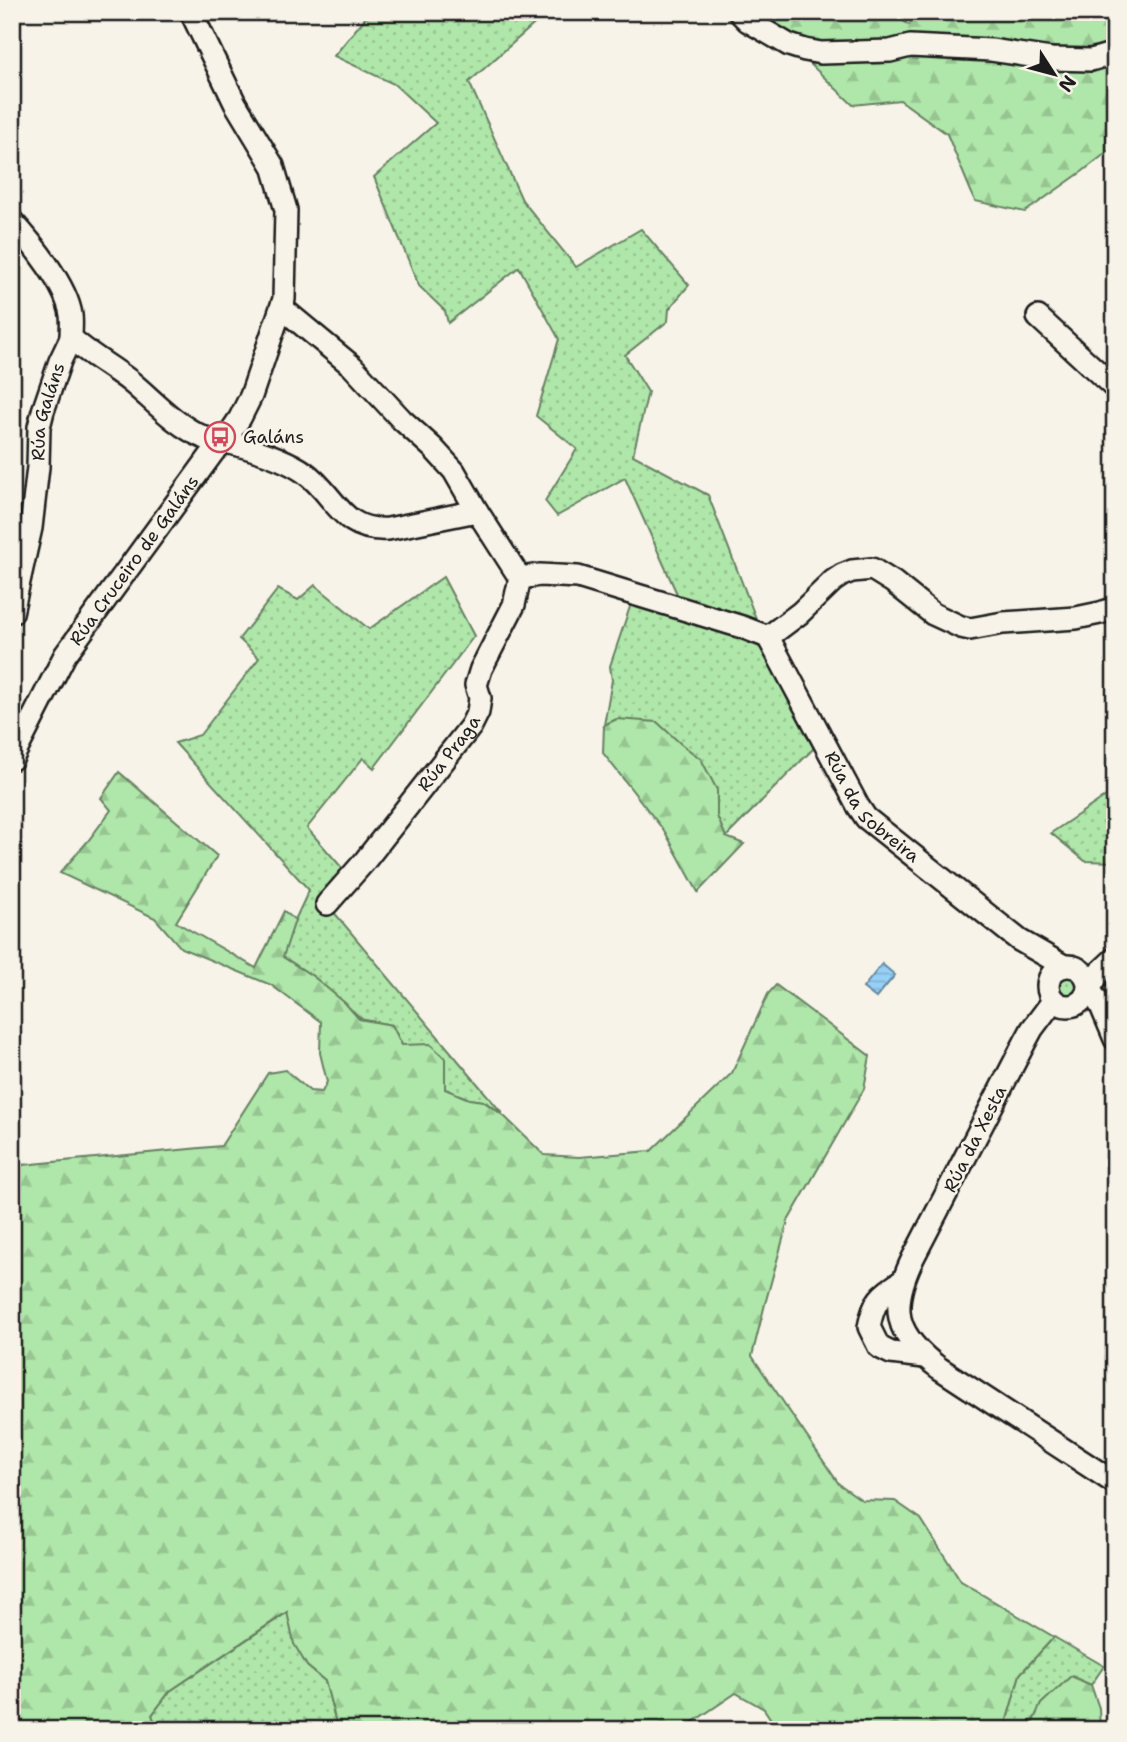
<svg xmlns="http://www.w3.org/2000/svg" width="1127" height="1742" viewBox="0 0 1127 1742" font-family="'Shantell Sans',sans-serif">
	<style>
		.grass { fill: url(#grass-dots); stroke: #668162; stroke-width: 2 }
		.forest { fill: url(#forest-firs); stroke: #668162; stroke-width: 2 }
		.water { fill: url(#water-rules); stroke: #65889f; stroke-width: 2 }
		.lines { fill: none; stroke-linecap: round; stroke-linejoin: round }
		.minor-casing { stroke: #1c1c1c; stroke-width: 26 }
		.minor { stroke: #f7f3e8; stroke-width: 21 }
		.labels { text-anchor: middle; stroke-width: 5; stroke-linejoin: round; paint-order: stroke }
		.street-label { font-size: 18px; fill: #1c1c1c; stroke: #f7f3e8 }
		.poi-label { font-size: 18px; fill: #1c1c1c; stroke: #f7f3e8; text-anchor: start }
	</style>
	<defs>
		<pattern id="grass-dots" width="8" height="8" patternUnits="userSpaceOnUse" patternTransform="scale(1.75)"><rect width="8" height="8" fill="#afe6a9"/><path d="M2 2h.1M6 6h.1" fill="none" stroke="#96c591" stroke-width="1.8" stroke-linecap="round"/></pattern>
		<pattern id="forest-firs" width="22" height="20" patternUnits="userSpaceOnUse" patternTransform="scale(1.75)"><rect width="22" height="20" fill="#afe6a9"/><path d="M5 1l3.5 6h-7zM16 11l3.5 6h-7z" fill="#96c591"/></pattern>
		<pattern id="water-rules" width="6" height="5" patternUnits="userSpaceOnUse" patternTransform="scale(1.75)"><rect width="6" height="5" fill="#96d0f6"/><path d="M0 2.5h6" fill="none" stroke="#81b2d2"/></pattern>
	</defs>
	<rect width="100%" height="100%" fill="#f7f3e8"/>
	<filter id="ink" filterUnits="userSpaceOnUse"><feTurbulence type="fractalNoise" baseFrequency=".0143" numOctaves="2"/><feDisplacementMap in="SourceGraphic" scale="14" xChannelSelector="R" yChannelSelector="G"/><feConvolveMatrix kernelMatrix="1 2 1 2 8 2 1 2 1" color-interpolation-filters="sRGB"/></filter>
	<g filter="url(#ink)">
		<path class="grass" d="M 370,12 L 532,12 L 541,18 L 469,82 L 522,200 L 576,267 L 641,229 L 689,285 L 669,309 L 668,321 L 625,355 L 648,392 L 633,455 L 708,495 L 757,621 L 768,637 L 815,747 L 726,837 L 617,719 L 604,725 L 612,680 L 610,666 L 634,595 L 687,610 L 677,594 L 625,478 L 557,516 L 545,501 L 577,449 L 536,416 L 559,339 L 519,267 L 448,323 L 445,311 L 419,286 L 374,177 L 436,123 L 394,84 L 334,56 Z
			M 443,577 L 474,636 L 374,768 L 363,758 L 307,828 L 343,869 L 329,894 L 327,904 L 502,1113 L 483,1101 L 469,1099 L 445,1089 L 445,1058 L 402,1045 L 392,1025 L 363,1020 L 314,977 L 282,956 L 295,920 L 309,890 L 175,743 L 200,735 L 259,658 L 239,639 L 278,589 L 298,600 L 315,585 L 369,629 Z
			M 1115,790 L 1115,862 L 1085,861 L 1051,833 Z
			M1055 985a12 12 0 1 1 24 0a12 12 0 1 1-24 0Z
			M 288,1612 L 307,1666 L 325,1681 L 338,1730 L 158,1730 L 152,1715 L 170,1691 Z
			M 1054,1637 L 1104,1666 L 1091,1685 L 1071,1677 L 1041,1704 L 1029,1730 L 1004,1730 L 1020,1674 Z"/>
		<path class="forest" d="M 756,12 L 891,12 L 909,25 L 919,12 L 1114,12 L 1115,146 L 1083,171 L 1025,212 L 975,201 L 947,134 L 900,100 L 853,105 Z
			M 617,719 L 657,722 L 681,744 L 701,759 L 717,790 L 717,816 L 726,837 L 744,844 L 698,892 L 665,832 L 603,753 L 604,725 Z
			M 119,772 L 217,856 L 176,922 L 256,968 L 284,911 L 295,920 L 283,957 L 314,977 L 345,1003 L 359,1019 L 392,1025 L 402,1045 L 430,1044 L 445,1058 L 445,1089 L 469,1099 L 483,1101 L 504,1116 L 544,1155 L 579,1157 L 651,1151 L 732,1073 L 768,994 L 776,985 L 870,1056 L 864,1089 L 788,1221 L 765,1304 L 752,1356 L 839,1484 L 862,1500 L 895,1501 L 921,1519 L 961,1582 L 1054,1637 L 1020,1674 L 1004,1730 L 778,1730 L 764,1709 L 736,1693 L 681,1730 L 338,1730 L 325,1681 L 307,1666 L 294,1644 L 287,1612 L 170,1691 L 152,1715 L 158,1730 L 12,1730 L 12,1166 L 221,1146 L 268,1073 L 285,1070 L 310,1091 L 322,1092 L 327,1082 L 320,1053 L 321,1022 L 271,985 L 181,948 L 155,918 L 60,873 L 88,841 L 111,810 L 101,798 Z
			M 1071,1676 L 1091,1685 L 1099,1708 L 1100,1730 L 1029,1730 L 1041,1704 Z"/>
		<path class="water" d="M 882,964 L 895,975 L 876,998 L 863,988 Z"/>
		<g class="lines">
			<g class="minor-casing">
				<g id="minor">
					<path d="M 739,12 L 748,21 L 789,45 L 805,50 L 821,53 L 890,51 L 910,46 L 991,50 L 1051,59 L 1091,60 L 1115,53"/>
					<path d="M 1114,12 L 1115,13"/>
					<path d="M 12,221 C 32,243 67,286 71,315 C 72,322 71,331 71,338 C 89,355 111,366 131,382 C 154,401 175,425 203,437 C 213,441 224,442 234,444 C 257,450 284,458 304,472 C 336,494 340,532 388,529 L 477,511 L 520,578 L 540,575 L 578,577 L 742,627 L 768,637"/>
					<path d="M 282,308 L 352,366 L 402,420 L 433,448 L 454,471 L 477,511"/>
					<path d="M 1038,317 L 1115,388"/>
					<path id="s1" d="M 12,613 L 31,528 L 38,467 L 39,427 L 43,411 L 60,361 L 71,338"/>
					<path id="s2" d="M 768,637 L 858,806 L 866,818 L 1019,940 L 1064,966"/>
					<path d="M 768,637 L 800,613 L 833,581 L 842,575 L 852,571 L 872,569 L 893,582 L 933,614 L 961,627 L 970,629 L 1003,623 L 1076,618 L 1100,613 L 1115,608"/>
					<path id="s3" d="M 12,759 L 65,655 L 214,451 L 224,442 L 240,418 L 251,396 L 284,299 L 286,210 L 273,166 L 235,103 L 191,12"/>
					<path id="s4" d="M 327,904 L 364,862 L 471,726 L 478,712 L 480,698 L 476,685 L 481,669 L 514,605 L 520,578"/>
					<path d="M 1115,958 L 1100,972 L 1089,989 L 1101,1006 L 1115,1039"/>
					<circle cx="1068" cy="986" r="20"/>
					<path d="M 1053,1001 L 1032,1029 L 1025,1042 L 913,1258 C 889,1308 894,1334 939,1368 L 1115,1483"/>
					<path d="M 902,1281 C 880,1296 874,1300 869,1327 L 879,1347 L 891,1353 L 924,1357"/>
				</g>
			</g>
			<use href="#minor" class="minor"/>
		</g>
	</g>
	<defs>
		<g id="bus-ring" transform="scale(1.575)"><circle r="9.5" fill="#f7f3e8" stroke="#d1495b" stroke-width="1.5"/><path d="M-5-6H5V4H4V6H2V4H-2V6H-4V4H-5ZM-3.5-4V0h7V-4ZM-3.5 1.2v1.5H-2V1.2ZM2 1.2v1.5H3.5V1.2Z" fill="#d1495b"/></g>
	</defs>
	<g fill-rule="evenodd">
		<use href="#bus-ring" x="220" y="437"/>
	</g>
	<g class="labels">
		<g class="street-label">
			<text dy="6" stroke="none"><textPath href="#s1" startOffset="205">Rúa Galáns</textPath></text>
			<text dy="6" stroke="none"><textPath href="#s3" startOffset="234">Rúa Cruceiro de Galáns</textPath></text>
			<text dy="6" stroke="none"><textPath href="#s4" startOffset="194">Rúa Praga</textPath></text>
			<text dy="6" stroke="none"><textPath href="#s2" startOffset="201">Rúa da Sobreira</textPath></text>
			<text transform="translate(975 1139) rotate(-63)" y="6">Rúa da Xesta</text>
		</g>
		<g class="poi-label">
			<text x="243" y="443">Galáns</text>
		</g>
	</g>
	<rect width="1127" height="1742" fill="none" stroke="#f7f3e8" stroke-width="42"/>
	<rect x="21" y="21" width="1085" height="1700" fill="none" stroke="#1c1c1c" stroke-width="2.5" filter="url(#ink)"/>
	<g transform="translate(1054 74) rotate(126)" stroke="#f7f3e8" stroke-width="5" paint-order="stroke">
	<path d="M0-5L12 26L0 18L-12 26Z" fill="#1c1c1c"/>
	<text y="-10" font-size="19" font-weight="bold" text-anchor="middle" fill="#1c1c1c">N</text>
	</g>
</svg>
